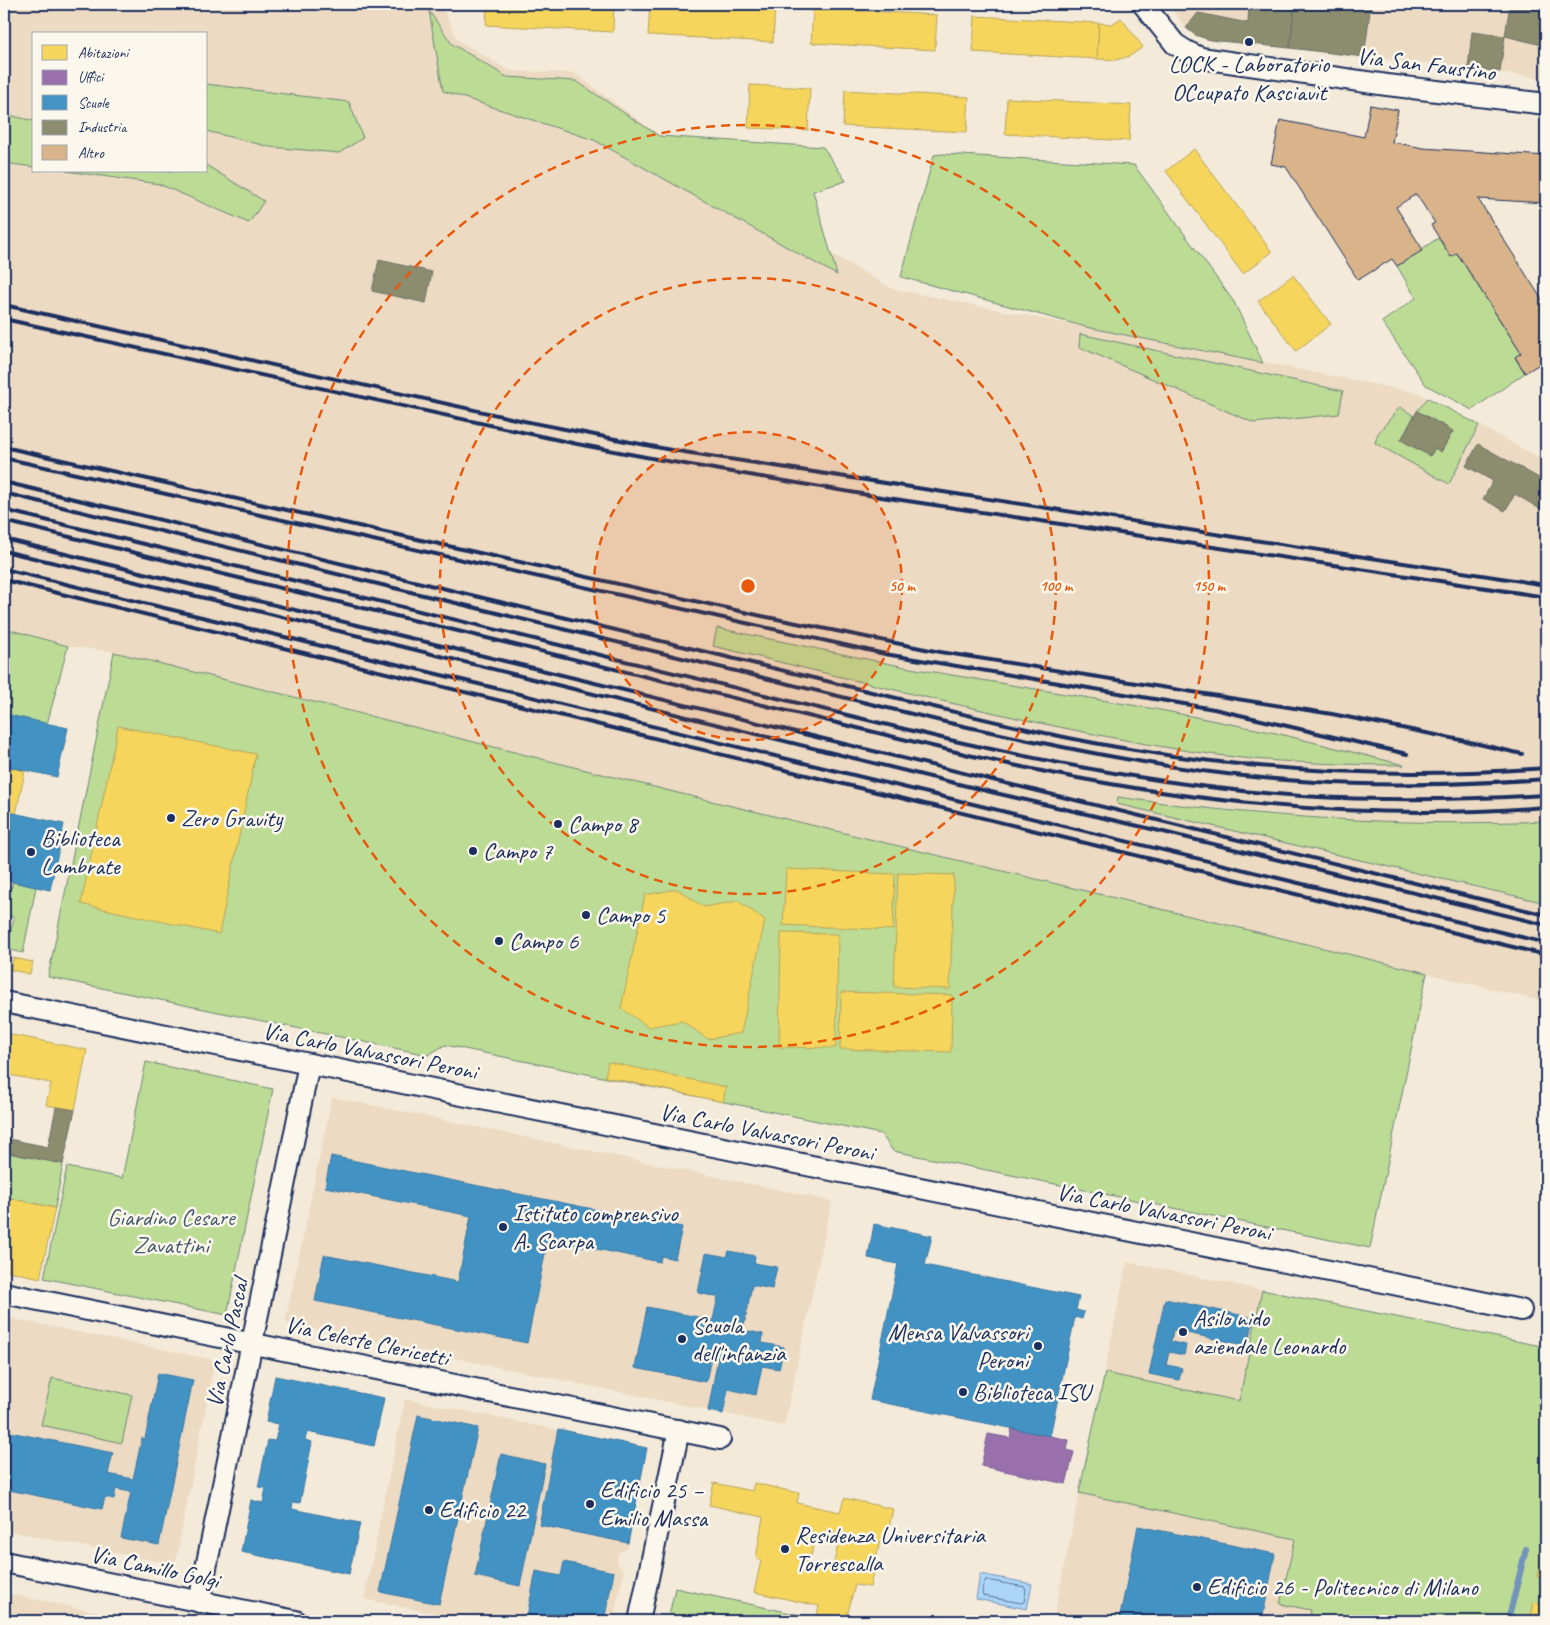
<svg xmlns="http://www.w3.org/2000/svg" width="1550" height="1625" font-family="Caveat,sans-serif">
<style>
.built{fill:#ecdac2;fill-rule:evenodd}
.green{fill:#bcdb94;stroke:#6c8579}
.water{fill:#acd6f7;stroke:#7293ba}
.homes{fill:#f6d55c;stroke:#b4a35d;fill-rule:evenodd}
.offices{fill:#9970ab;stroke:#735c94}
.schools{fill:#4393c3;stroke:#3775a5}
.industry{fill:#8c8c6e;stroke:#6a7069}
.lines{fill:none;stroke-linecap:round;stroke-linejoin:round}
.shore{stroke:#55729b;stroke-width:1}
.stream{stroke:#7293ba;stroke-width:6}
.building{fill:#d9b48b;stroke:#1b2f5e}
.minor-casing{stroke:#1b2f5e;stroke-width:24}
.minor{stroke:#fbf7ec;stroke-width:20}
.rail{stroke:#1b2f5e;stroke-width:4}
.ring{fill:none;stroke:#e8590c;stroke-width:2.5;stroke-dasharray:9 6}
.poi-dot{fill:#1b2f5e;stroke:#fbf7ec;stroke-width:2}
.labels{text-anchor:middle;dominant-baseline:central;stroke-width:5;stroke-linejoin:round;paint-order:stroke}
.poi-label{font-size:24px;fill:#1b2f5e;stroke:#fbf7ec;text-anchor:start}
.street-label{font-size:24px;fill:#1b2f5e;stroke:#fbf7ec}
.park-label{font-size:24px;fill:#435a6c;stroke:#fbf7ec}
.centre{fill:#e8590c;stroke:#fbf7ec;stroke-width:2.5}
.ring-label{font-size:15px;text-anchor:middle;font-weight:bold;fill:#e8590c;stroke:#fbf7ec;stroke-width:5;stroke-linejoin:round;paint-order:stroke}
</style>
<rect width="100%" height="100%" fill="#f4ead9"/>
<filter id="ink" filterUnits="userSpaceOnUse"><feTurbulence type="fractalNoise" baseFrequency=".02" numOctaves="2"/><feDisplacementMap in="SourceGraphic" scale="10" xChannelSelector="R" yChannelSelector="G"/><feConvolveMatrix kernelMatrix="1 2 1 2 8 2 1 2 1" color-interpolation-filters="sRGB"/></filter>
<g filter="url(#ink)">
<g class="built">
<path d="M4,4H435L445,13L458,40L510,71L574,73L791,231L893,289L1418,393L1546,461V821L1483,823L1358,821L1170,804H1117L1546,903V1002L678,793L114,652L68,646L4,628ZM34,34H206V171H34ZM717,628L910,668L1155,709L1359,765L1308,763L1241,757L713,646Z"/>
<polygon points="1168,4 1546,4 1546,79 1468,68 1210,40 1195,35 1186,28"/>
<polygon points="332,1097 832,1201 784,1426 285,1323"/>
<polygon points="1127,1262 1377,1314 1309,1621 1053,1621"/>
<polygon points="4,1317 215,1360 175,1565 4,1530"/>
<polygon points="405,1399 647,1448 628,1548 619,1552 618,1556 617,1563 624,1570 613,1621 472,1621 364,1599"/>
<polygon points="4,1593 82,1609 143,1621 4,1621"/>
</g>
<g class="green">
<polygon points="429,11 452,44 507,77 576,81 659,136 823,147 846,181 813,191 837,275 594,140 443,91"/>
<polygon points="206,84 349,102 363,138 339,153 270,147 206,131"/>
<polygon points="4,114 34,121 34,167 4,163"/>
<polygon points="942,154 1134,165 1234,302 1263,363 1086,327 901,277 934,155"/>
<polygon points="206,165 264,201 249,223 159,184 66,171 206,171"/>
<polygon points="1438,238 1451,257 1457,253 1521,353 1515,358 1525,373 1472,410 1426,385 1382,322 1416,298 1397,266"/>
<polygon points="1080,334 1343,391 1339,414 1254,423 1079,347"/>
<polygon points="1428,398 1479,425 1449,484 1375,443 1378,433 1400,407 1414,416 1401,440 1430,456 1435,448 1441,452 1453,431 1417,411"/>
<polygon points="4,628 68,646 47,724 4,714"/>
<path d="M717,628L910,668L1155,709L1276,733L1404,765C1350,765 1296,763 1242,758C1169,750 1097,735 1026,720C921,697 817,671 713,646Z"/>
<polygon points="114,652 678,793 1427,973 1370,1248 893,1151 881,1134 445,1045 428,1055 48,977"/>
<path d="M1118,797C1260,817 1403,827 1546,821V903L1117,804Z"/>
<polygon points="13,882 36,887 23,953 7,949 14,917 4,915 4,887 11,888"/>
<polygon points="146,1062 273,1089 227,1315 44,1278 67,1167 122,1178"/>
<polygon points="4,1152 63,1164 55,1208 10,1198 4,1225"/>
<polygon points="1262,1290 1546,1347 1546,1621 1309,1621 1311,1610 1280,1604 1295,1539 1079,1493 1105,1373 1239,1401"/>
<polygon points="52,1378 132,1395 122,1443 41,1425"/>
<polygon points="675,1588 800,1615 799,1621 668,1621"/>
</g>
<polygon class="water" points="980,1574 1032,1584 1027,1609 976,1599"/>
<g class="homes">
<polygon points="487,4 614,4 613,32 486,25"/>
<polygon points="650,4 729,4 775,6 773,42 648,35"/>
<polygon points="813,8 937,15 935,50 811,43"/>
<polygon points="975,16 1099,23 1097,59 973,52"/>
<polygon points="1121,18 1143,47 1130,56 1116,60 1097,59 1099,23 1112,24"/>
<polygon points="750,85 810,88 808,130 748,128"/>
<polygon points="845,90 969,97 967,132 843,126"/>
<polygon points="1007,98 1131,105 1129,141 1005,134"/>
<polygon points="1194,149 1272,252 1243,274 1166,171"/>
<polygon points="1293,275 1331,324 1296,351 1258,301"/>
<polygon points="118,726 256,754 219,934 81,904"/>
<polygon points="4,766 25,771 16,814 4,811"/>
<polygon points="786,869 895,874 893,930 783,925"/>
<polygon points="898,873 954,875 950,989 894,987"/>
<polygon points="677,889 704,907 738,901 765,920 741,1033 708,1039 682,1021 648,1027 621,1008 645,895"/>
<polygon points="781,933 838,934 836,1048 779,1047"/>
<polygon points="13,958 33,962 30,974 11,970"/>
<polygon points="841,992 952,995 951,1052 840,1049"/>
<polygon points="4,1033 8,1034 4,1054"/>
<polygon points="8,1034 87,1050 75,1110 46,1105 51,1083 4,1074 4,1054"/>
<polygon points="608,1062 726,1087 723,1102 605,1077"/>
<polygon points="9,1198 55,1208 40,1278 4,1270 4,1225"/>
<path d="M714,1483L752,1491L754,1483L799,1493L797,1503L840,1512L844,1498L893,1509L886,1542L880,1541L870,1587L855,1585L846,1620L852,1621H816L819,1606L754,1592L761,1561L756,1558L763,1517L709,1505ZM825,1531L840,1534L833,1568L806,1563L808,1555L811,1556L814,1541L822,1542Z"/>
<polygon points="1543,1546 1546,1547 1546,1579 1537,1577"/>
<polygon points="1534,1602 1546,1605 1546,1621 1530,1621"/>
</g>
<polygon class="offices" points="1012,1428 1069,1440 1067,1450 1074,1452 1066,1484 981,1466 988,1434 1010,1438"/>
<g class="schools">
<polygon points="4,714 68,728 57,777 4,766"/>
<polygon points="4,811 64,824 50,890 4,880"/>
<polygon points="331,1156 682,1227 675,1259 661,1256 660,1262 548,1239 527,1343 315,1301 324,1255 458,1282 471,1216 325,1187"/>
<polygon points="874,1224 932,1236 925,1265 1079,1297 1076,1310 1084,1312 1082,1319 1075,1317 1050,1436 870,1400 898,1264 868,1258"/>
<polygon points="729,1251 755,1256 754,1263 777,1267 772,1289 752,1285 743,1330 763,1334 762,1343 784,1347 779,1369 762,1366 756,1395 728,1389 723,1414 708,1411 718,1358 711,1357 706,1382 635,1368 647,1307 713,1320 718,1297 698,1293 706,1253 727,1257"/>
<polygon points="1165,1299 1254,1318 1248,1346 1173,1330 1171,1342 1186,1345 1184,1355 1169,1352 1166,1365 1182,1368 1179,1380 1149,1374"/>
<polygon points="158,1373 193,1380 159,1545 121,1538 131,1492 116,1489 114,1499 105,1497 102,1509 4,1489 5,1431 113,1453 108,1474 133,1479 142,1438 145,1439"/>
<polygon points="275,1376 384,1398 374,1446 307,1432 305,1440 312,1442 300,1503 293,1502 292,1509 360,1523 349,1574 241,1552 251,1500 263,1503 266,1488 258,1487 268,1440 275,1441 279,1424 266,1422"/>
<polygon points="418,1415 478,1428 439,1604 380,1592"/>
<polygon points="558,1429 647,1448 628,1543 539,1525"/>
<polygon points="501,1454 545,1464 520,1586 475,1576"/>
<polygon points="1138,1526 1275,1554 1262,1621 1119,1621"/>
<polygon points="564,1562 614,1572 604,1621 526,1621 536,1571 561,1576"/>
<polygon points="22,1617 43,1621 21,1621"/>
</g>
<g class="industry">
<polygon points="1249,4 1270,4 1270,6 1294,8 1290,48 1210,40 1195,35 1186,28 1198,13 1248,23"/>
<polygon points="1295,4 1371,4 1364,57 1290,48"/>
<polygon points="1410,4 1439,4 1438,7"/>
<polygon points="1510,4 1546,4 1546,46 1505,36"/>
<polygon points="1472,32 1505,36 1500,72 1468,68"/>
<polygon points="379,260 432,272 426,303 372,291"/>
<polygon points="1417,411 1453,431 1441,452 1435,448 1430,456 1401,440"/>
<polygon points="1478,444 1546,482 1545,512 1515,494 1505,511 1483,499 1493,481 1466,466"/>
<polygon points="56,1107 75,1110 63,1164 4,1152 4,1138 48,1147"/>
</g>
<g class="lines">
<path class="shore" d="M986,1580L1025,1587L1026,1590L1024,1602L1021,1603L983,1596C981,1592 983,1582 986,1580Z"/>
<polyline class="stream" points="1508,1621 1526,1549"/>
</g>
<polygon class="building" points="1370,105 1398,110 1392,142 1423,148 1546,156 1546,203 1478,199 1546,306 1546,360 1525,373 1515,357 1521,353 1457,253 1451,257 1431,225 1435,223 1416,194 1396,207 1423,250 1397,266 1392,259 1358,280 1286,167 1271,164 1280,120 1364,137"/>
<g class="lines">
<g class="minor-casing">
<g id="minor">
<polyline points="1143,4 1175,44 1186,51 1201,58 1387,85 1546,104"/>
<polyline points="4,1002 1521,1310"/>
<polyline points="4,1293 720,1439"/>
<polyline points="4,1562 296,1621"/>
<polyline points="199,1602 309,1064"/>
<polyline points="639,1621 679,1430"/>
</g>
</g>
<use href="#minor" class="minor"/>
<g class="rail">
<polyline points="4,305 524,421 671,450 1546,585"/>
<polyline points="4,319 577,444 667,461 868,495 1546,597"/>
<polyline points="4,447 762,616 940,652 1332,714 1461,740 1522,754"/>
<polyline points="4,458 885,654 1214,709 1407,754"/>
<path d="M4,482L946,710C1009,725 1071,740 1135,750C1270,773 1409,778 1546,768"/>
<path d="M4,493L945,722C1067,749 1189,775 1315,782C1392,787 1469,784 1546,779"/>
<path d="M4,510L950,740C1066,766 1182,788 1301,796C1383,801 1464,800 1546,795"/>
<path d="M4,521L973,756C1161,800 1354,823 1546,807"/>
<polyline points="4,539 1546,915"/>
<polyline points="4,551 213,600 991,792 1143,827 1546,925"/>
<polyline points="4,569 1546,943"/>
<polyline points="4,580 1546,955"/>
</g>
</g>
</g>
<circle cx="748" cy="586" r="154" fill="#e8590c" fill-opacity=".12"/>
<g class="ring">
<circle cx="748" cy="586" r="154"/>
<circle cx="748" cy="586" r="308"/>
<circle cx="748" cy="586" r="461"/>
</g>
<g class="poi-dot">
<circle cx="1249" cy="42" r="5"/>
<circle cx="171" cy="818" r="5"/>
<circle cx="558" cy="824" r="5"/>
<circle cx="473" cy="851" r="5"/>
<circle cx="31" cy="852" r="5"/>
<circle cx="586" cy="915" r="5"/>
<circle cx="499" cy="941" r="5"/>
<circle cx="503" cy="1227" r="5"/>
<circle cx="1183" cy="1332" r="5"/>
<circle cx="682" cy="1339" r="5"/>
<circle cx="1038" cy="1346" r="5"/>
<circle cx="963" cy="1392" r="5"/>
<circle cx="590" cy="1504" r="5"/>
<circle cx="429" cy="1510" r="5"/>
<circle cx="785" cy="1549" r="5"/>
<circle cx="1197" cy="1587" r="5"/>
</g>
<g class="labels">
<g class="poi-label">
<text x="1249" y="64" text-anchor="middle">LOCK - Laboratorio<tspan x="1249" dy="28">OCcupato Kasciavìt</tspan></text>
<text x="181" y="818">Zero Gravity</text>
<text x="568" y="824">Campo 8</text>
<text x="41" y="838">Biblioteca<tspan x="41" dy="28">Lambrate</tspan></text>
<text x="483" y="851">Campo 7</text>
<text x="596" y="915">Campo 5</text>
<text x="509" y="941">Campo 6</text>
<text x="513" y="1213">Istituto comprensivo<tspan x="513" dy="28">A. Scarpa</tspan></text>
<text x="1193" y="1318">Asilo nido<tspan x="1193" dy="28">aziendale Leonardo</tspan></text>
<text x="692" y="1325">Scuola<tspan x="692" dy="28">dell'infanzia</tspan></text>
<text x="1028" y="1332" text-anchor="end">Mensa Valvassori<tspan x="1028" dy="28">Peroni</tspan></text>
<text x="973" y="1392">Biblioteca ISU</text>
<text x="600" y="1490">Edificio 25 –<tspan x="600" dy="28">Emilio Massa</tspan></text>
<text x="439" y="1510">Edificio 22</text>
<text x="795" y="1535">Residenza Universitaria<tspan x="795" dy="28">Torrescalla</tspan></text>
<text x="1207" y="1587">Edificio 26 - Politecnico di Milano</text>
</g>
<g class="street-label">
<text transform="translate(1426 64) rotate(7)">Via San Faustino</text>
<text transform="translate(370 1051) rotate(11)">Via Carlo Valvassori Peroni</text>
<text transform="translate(767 1132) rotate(11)">Via Carlo Valvassori Peroni</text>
<text transform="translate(1164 1212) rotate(11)">Via Carlo Valvassori Peroni</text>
<text transform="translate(367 1341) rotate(12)">Via Celeste Clericetti</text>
<text transform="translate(227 1343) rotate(-78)">Via Carlo Pascal</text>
<text transform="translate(155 1567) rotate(12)">Via Camillo Golgi</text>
</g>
<g class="park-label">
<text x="171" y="1217">Giardino Cesare<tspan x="171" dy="28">Zavattini</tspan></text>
</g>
</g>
<circle cx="748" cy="586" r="8" class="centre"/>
<g class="ring-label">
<text x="902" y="591">50 m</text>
<text x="1056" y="591">100 m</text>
<text x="1209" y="591">150 m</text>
</g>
<rect width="1550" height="1625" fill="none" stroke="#fbf7ec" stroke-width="20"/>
<rect x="10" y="10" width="1530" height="1605" fill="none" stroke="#1b2f5e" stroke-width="2" filter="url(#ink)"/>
<rect x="32" y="32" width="175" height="140" fill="#fbf7ec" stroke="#a1a7b3"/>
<rect x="42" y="45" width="25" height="15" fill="#f6d55c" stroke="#a1a7b3"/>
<text x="78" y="58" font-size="15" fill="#1b2f5e">Abitazioni</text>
<rect x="42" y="70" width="25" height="15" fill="#9970ab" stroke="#a1a7b3"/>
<text x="78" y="82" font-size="15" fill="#1b2f5e">Uffici</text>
<rect x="42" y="95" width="25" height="15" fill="#4393c3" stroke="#a1a7b3"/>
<text x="78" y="108" font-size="15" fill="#1b2f5e">Scuole</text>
<rect x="42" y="120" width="25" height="15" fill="#8c8c6e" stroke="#a1a7b3"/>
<text x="78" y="132" font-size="15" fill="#1b2f5e">Industria</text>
<rect x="42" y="145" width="25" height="15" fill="#d9b48b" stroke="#a1a7b3"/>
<text x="78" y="158" font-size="15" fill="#1b2f5e">Altro</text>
</svg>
